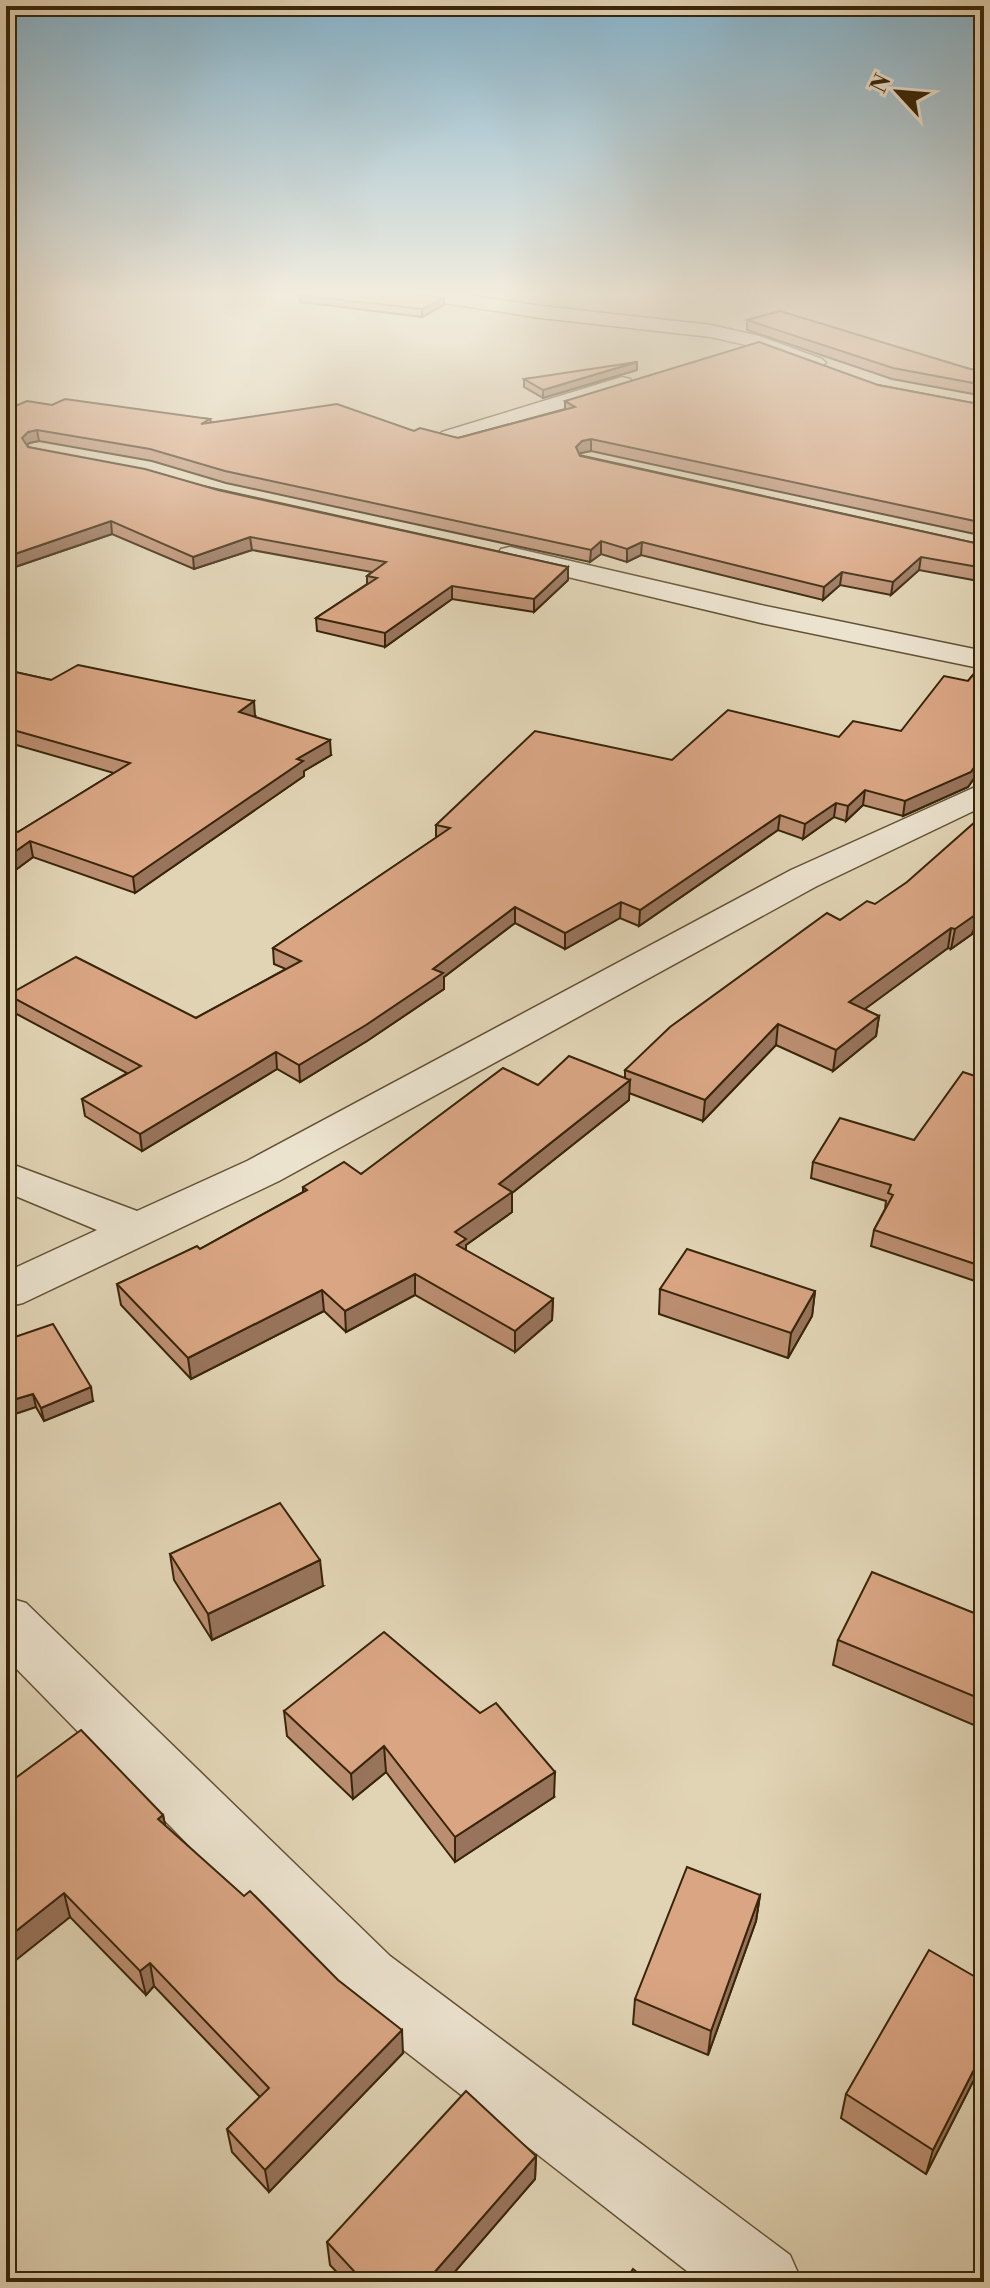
<svg xmlns="http://www.w3.org/2000/svg" width="990" height="2288" font-family="'Libre Bodoni',serif">
<style>
.lines{fill:none;stroke-linecap:round;stroke-linejoin:round}
.minor-casing{stroke:#625134;stroke-width:3}
.minor{fill:#ece3cf;fill-rule:evenodd}
.wall{fill:#bb8e71;stroke:#382509;stroke-width:2}
.shaded-wall{fill:#98745c;stroke:#382509;stroke-width:2}
.building{fill:#d9a583;stroke:#382509;stroke-width:2}
</style>
<rect width="100%" height="100%" fill="#e1d4b5"/>
<filter id="stains"><feTurbulence type="fractalNoise" baseFrequency=".0025" numOctaves="4"/><feColorMatrix values="0 0 0 0 .2 0 0 0 0 .09 0 0 0 0 .02 0 0 0 .5 -.17"/></filter>
<radialGradient id="worn" r=".72"><stop offset=".6" stop-color="#630" stop-opacity="0"/><stop offset="1" stop-color="#630" stop-opacity=".3"/></radialGradient>
<g class="lines">
<g class="minor-casing">
<g id="minor">
<polygon points="395,291 440,291 541,306 711,325 759,336 822,359 826,363 815,369 746,345 711,337 541,318 405,297"/>
<polygon points="622,377 630,379 633,384 630,389 458,442 442,442 438,437 442,432"/>
<polygon points="510,547 761,605 984,651 984,669 761,623 501,561 497,555 501,549"/>
<polygon points="984,783 984,806 817,886 279,1181 23,1303 6,1307 6,1272 97,1230 6,1192 6,1162 137,1211 247,1161 791,870"/>
<polygon points="6,1597 26,1603 390,1956 790,2255 802,2282 701,2282 342,2002 6,1658"/>
</g>
</g>
<use href="#minor" class="minor"/>
</g>
<g class="wall">
<polygon points="404,292 444,298 444,305 422,317 300,302 299,295"/>
<polygon points="747,320 970,369 984,371 984,396 892,379 747,330"/>
<polygon points="637,370 543,398 524,387 524,379"/>
<polygon points="878,385 984,405 984,536 591,451 581,453 579,455 984,545 984,582 919,570 891,595 840,585 823,600 641,555 627,562 601,554 590,562 226,483 152,461 39,441 29,443 27,446 28,447 568,567 568,580 534,612 452,599 385,647 317,631 316,618 367,584 367,576 372,572 252,550 194,569 112,534 6,570 6,410 52,405 210,419 211,422 414,431 458,438 565,409 565,401"/>
<polygon points="984,662 984,764 968,787 903,816 863,805 846,821 834,817 803,839 778,830 639,926 620,918 565,949 515,923 444,977 444,989 367,1041 300,1082 277,1069 142,1151 85,1116 82,1099 127,1073 11,1011 8,995 196,1018 286,969 274,964 273,948 436,838 436,825 672,760 839,737 901,731 968,681"/>
<polygon points="6,670 51,680 255,716 254,717 331,755 304,771 304,776 135,893 33,857 6,877 6,829 18,832 114,773 6,742"/>
<polygon points="875,904 972,934 951,949 948,948 864,1009 879,1016 876,1036 833,1071 776,1045 703,1121 629,1093 629,1100 512,1193 512,1212 466,1245 466,1251 553,1299 552,1320 515,1352 415,1295 346,1332 324,1311 191,1379 121,1305 117,1284 200,1249 303,1192 303,1187 361,1174 538,1085 625,1078 625,1070 840,920"/>
<polygon points="984,1079 984,1284 871,1246 874,1230 885,1209 886,1201 811,1178 813,1162 914,1140"/>
<polygon points="660,1289 815,1291 812,1316 788,1358 659,1314"/>
<polygon points="6,1340 93,1401 44,1421 36,1407"/>
<polygon points="170,1554 323,1586 212,1640 174,1580"/>
<polygon points="984,1617 984,1708 976,1726 833,1665 838,1640"/>
<polygon points="284,1711 554,1797 455,1862 386,1772 353,1799 287,1736"/>
<polygon points="6,1785 163,1815 165,1826 403,2053 269,2192 232,2152 227,2129 260,2097 154,1986 146,1995 70,1917"/>
<polygon points="760,1895 756,1921 708,2055 633,2024 635,1999"/>
<polygon points="984,1982 984,2060 926,2174 841,2118 846,2094"/>
<polygon points="536,2156 535,2179 446,2282 346,2282 330,2265 327,2242"/>
</g>
<g class="shaded-wall">
<polygon points="444,298 444,305 422,317 422,309"/>
<polygon points="637,362 637,370 543,398 543,390"/>
<polygon points="37,430 39,441 29,443 24,449 22,438 28,432"/>
<polygon points="591,439 591,451 581,453 576,459 576,447 582,441"/>
<polygon points="111,521 112,534 6,570 6,557"/>
<polygon points="250,537 252,550 194,569 193,557"/>
<polygon points="601,541 601,554 590,562 591,550"/>
<polygon points="642,542 641,555 627,562 627,549"/>
<polygon points="921,557 919,570 891,595 893,582"/>
<polygon points="568,567 568,580 534,612 534,599"/>
<polygon points="842,572 840,585 823,600 824,587"/>
<polygon points="452,586 452,599 385,647 385,633"/>
<polygon points="254,701 255,716 241,727 239,712"/>
<polygon points="330,740 331,755 304,771 304,776 135,893 133,877 297,759"/>
<polygon points="984,753 984,764 968,787 903,816 905,801"/>
<polygon points="865,790 863,805 846,821 848,806"/>
<polygon points="836,803 834,817 803,839 805,824"/>
<polygon points="780,815 778,830 639,926 640,910"/>
<polygon points="30,841 33,857 6,877 6,858"/>
<polygon points="984,894 984,906 972,934 951,949 955,929"/>
<polygon points="621,902 620,918 565,949 565,933"/>
<polygon points="515,907 515,923 444,977 444,989 367,1041 300,1082 299,1065 433,969"/>
<polygon points="951,928 948,948 846,1023 849,1002"/>
<polygon points="879,1016 876,1036 833,1071 836,1050"/>
<polygon points="778,1024 776,1045 703,1121 705,1100"/>
<polygon points="276,1052 277,1069 142,1151 140,1134"/>
<polygon points="630,1080 629,1100 512,1193 512,1212 466,1245 466,1260 457,1266 455,1232 499,1184"/>
<polygon points="415,1274 415,1295 346,1332 345,1311"/>
<polygon points="322,1290 324,1311 191,1379 188,1358"/>
<polygon points="815,1291 812,1316 788,1358 791,1333"/>
<polygon points="553,1299 552,1320 515,1352 515,1331"/>
<polygon points="91,1387 93,1401 44,1421 41,1408"/>
<polygon points="33,1394 36,1407 6,1417 6,1402"/>
<polygon points="320,1560 323,1586 212,1640 208,1614"/>
<polygon points="984,1698 984,1708 976,1726 983,1700"/>
<polygon points="384,1746 386,1772 353,1799 351,1774"/>
<polygon points="555,1772 554,1797 455,1862 455,1837"/>
<polygon points="163,1815 168,1839 158,1819"/>
<polygon points="64,1893 70,1917 6,1968 6,1939"/>
<polygon points="760,1895 756,1921 708,2055 711,2031"/>
<polygon points="150,1963 154,1986 146,1995 140,1971"/>
<polygon points="402,2030 403,2053 269,2192 265,2170"/>
<polygon points="984,2050 984,2060 926,2174 933,2150"/>
<polygon points="536,2156 535,2179 446,2282 426,2282"/>
</g>
<g class="building">
<polygon points="309,291 401,291 404,292 444,298 422,309 299,295"/>
<polygon points="780,311 970,369 984,371 984,385 893,368 747,320"/>
<polygon points="759,342 878,385 984,405 984,523 591,439 582,441 576,447 580,456 984,545 984,568 921,557 893,582 842,572 824,587 642,542 627,549 601,541 591,550 225,471 150,449 37,430 28,432 22,438 28,447 145,469 218,490 568,567 534,599 452,586 385,633 316,618 377,578 367,576 386,562 250,537 193,557 111,521 6,557 6,410 27,401 52,405 65,399 210,419 201,424 337,404 414,431 420,428 458,438 575,407 565,401"/>
<polygon points="637,362 543,390 524,379"/>
<polygon points="984,662 984,753 971,772 905,801 865,790 848,806 836,803 805,824 780,815 640,910 621,902 565,933 515,907 433,969 443,973 366,1025 299,1065 276,1052 140,1134 82,1099 141,1066 8,995 76,957 196,1018 301,961 273,948 450,828 436,825 535,731 672,760 728,710 839,737 853,721 901,731 944,676 968,681"/>
<polygon points="78,665 254,701 239,712 330,740 297,759 303,761 133,877 30,841 6,858 6,829 18,832 130,763 6,728 6,717 10,715 6,714 6,670 51,680"/>
<polygon points="984,814 984,894 975,915 955,929 951,928 849,1002 879,1016 836,1050 778,1024 705,1100 625,1070 670,1027 827,913 840,920 867,901 875,904 907,882"/>
<polygon points="569,1056 630,1080 499,1184 512,1192 455,1232 466,1239 457,1245 553,1299 515,1331 415,1274 345,1311 322,1290 188,1358 117,1284 197,1246 200,1249 307,1190 303,1187 344,1162 361,1174 503,1068 538,1085"/>
<polygon points="963,1072 984,1079 984,1267 874,1230 893,1195 888,1193 891,1185 813,1162 840,1118 914,1140"/>
<polygon points="687,1249 815,1291 791,1333 660,1289"/>
<polygon points="53,1324 91,1387 41,1408 33,1394 6,1402 6,1340"/>
<polygon points="280,1503 320,1560 208,1614 170,1554"/>
<polygon points="872,1572 984,1617 984,1698 983,1700 838,1640"/>
<polygon points="384,1632 480,1713 496,1703 555,1772 455,1837 384,1746 351,1774 284,1711"/>
<polygon points="81,1730 163,1815 158,1819 244,1896 250,1891 338,1980 402,2030 265,2170 227,2129 269,2088 150,1963 140,1971 64,1893 6,1939 6,1785"/>
<polygon points="687,1867 760,1895 711,2031 635,1999"/>
<polygon points="929,1950 984,1982 984,2050 933,2150 846,2094"/>
<polygon points="466,2091 536,2156 426,2282 364,2282 327,2242"/>
<polygon points="633,2269 649,2282 624,2282"/>
</g>
<linearGradient id="sky" x2="0" y2="1"><stop stop-color="#87b6cf"/><stop offset="0.48" stop-color="#f2ecde"/><stop offset="1" stop-color="#f2ecde" stop-opacity="0"/></linearGradient>
<rect width="990" height="611" fill="url(#sky)"/>
<rect width="990" height="2288" fill="none" stroke="#e1d4b5" stroke-width="32"/>
<rect x="8" y="8" width="974" height="2272" fill="none" stroke="#382509" stroke-width="4"/>
<rect x="16" y="16" width="958" height="2256" fill="none" stroke="#382509" stroke-width="2"/>
<g transform="translate(898 92) rotate(296)" stroke="#ece3cf" stroke-width="6" paint-order="stroke">
<path d="M0-6L14 30L0 20L-14 30Z" fill="#382509"/>
<text y="-12" font-size="22" font-weight="bold" text-anchor="middle" fill="#382509">N</text>
</g>
<rect width="100%" height="100%" filter="url(#stains)"/>
<rect width="100%" height="100%" fill="url(#worn)"/>
</svg>
